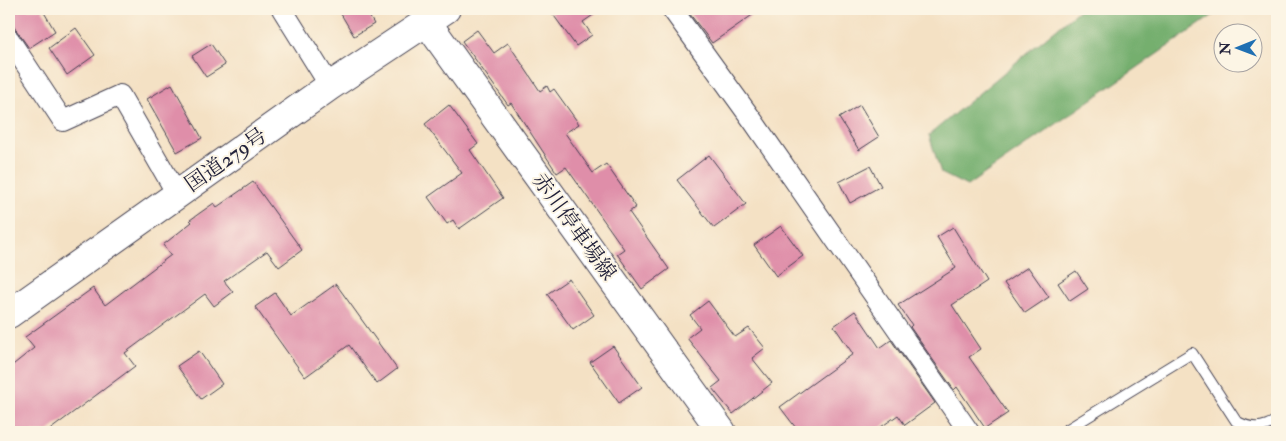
<svg xmlns="http://www.w3.org/2000/svg" width="1286" height="441" font-family="'IM FELL Double Pica','Noto Serif JP',serif">
<style>
.forest{fill:#74af6e;stroke:#4b6854}
.building{fill:#df8ea9}
.lines{fill:none;stroke-linecap:round;stroke-linejoin:round}
.service-casing{stroke:#423f50;stroke-width:12}
.minor-casing{stroke:#423f50;stroke-width:22}
.secondary-casing{stroke:#423f50;stroke-width:30}
.trunk-casing{stroke:#423f50;stroke-width:30}
.service{stroke:#fff;stroke-width:10}
.minor{stroke:#fff;stroke-width:20}
.secondary{stroke:#fff;stroke-width:28}
.trunk{stroke:#fff;stroke-width:28}
.labels{text-anchor:middle;dominant-baseline:central;stroke-width:4;stroke-linejoin:round;paint-order:stroke}
.street-label{font-size:21px;fill:#22223b;stroke:#fcf5e5}
</style>
<rect width="100%" height="100%" fill="#fcf5e5"/>
<filter id="ink" filterUnits="userSpaceOnUse"><feTurbulence type="fractalNoise" baseFrequency=".02" numOctaves="2"/><feDisplacementMap in="SourceGraphic" scale="10" xChannelSelector="R" yChannelSelector="G"/><feConvolveMatrix kernelMatrix="1 2 1 2 8 2 1 2 1" color-interpolation-filters="sRGB"/></filter>
<filter id="wash" filterUnits="userSpaceOnUse"><feTurbulence type="fractalNoise" baseFrequency=".0096" numOctaves="4" result="noise"/><feDisplacementMap in="SourceGraphic" scale="20" xChannelSelector="R" yChannelSelector="G"/><feGaussianBlur stdDeviation="1.12" result="paint"/><feColorMatrix in="noise" values="0 0 0 0 0 0 0 0 0 0 0 0 0 0 0 0 0 1.4 0 .05"/><feComposite in="paint" operator="in"/></filter>
<g filter="url(#wash)">
<rect width="100%" height="100%" fill="#f4e1c4"/>
<polygon class="forest" points="1080,9 1222,9 967,186 941,173 929,135"/>
<g id="blocks">
<g class="building">
<polygon points="9,9 42,9 55,31 29,48 9,20"/>
<polygon points="338,9 365,9 374,24 354,36"/>
<polygon points="549,9 602,9 583,22 592,35 576,46"/>
<polygon points="686,9 761,9 712,43"/>
<polygon points="76,28 95,55 67,75 49,48"/>
<polygon points="477,30 494,53 508,43 540,91 547,86 550,92 554,89 579,124 565,133 593,173 606,164 636,207 629,212 669,269 642,289 617,254 624,249 566,167 557,173 511,103 508,105 462,41"/>
<polygon points="211,44 225,65 206,77 192,56"/>
<polygon points="172,84 202,138 177,152 147,99"/>
<polygon points="449,105 478,144 470,150 503,198 459,229 453,220 447,224 428,197 462,173 425,124"/>
<polygon points="860,105 879,137 859,150 839,118"/>
<polygon points="709,155 746,204 714,228 677,180"/>
<polygon points="870,166 881,186 850,203 839,182"/>
<polygon points="253,182 302,250 279,267 267,251 224,281 233,292 214,306 205,294 125,353 135,366 47,432 9,432 9,368 34,348 25,337 93,288 105,305 171,255 163,245 192,222 190,220 214,203 217,207"/>
<polygon points="781,226 803,256 776,276 754,245"/>
<polygon points="953,227 987,282 952,305 981,349 969,357 1008,413 985,428 957,387 954,390 910,327 912,325 898,305 956,268 937,237"/>
<polygon points="1028,267 1049,297 1025,313 1004,283"/>
<polygon points="1076,271 1088,289 1070,301 1058,283"/>
<polygon points="569,279 594,315 573,330 547,294"/>
<polygon points="336,284 397,369 377,384 349,345 305,377 255,307 275,293 291,316"/>
<polygon points="708,301 735,337 749,328 765,348 752,358 772,383 733,414 712,388 721,381 687,338 700,328 690,315"/>
<polygon points="855,311 880,348 891,340 935,403 905,425 898,415 874,432 799,432 780,407 853,354 834,326"/>
<polygon points="613,346 642,387 619,403 590,362"/>
<polygon points="199,351 222,384 201,399 177,366"/>
</g>
</g>
</g>
<g filter="url(#ink)">
<use href="#blocks" fill-opacity="0" stroke="#423f50" stroke-width="1"/>
<g class="lines">
<g class="service-casing">
<path id="service" d="M1063,432L1192,353L1236,421C1251,430 1263,429 1277,420"/>
</g>
<g class="minor-casing">
<g id="minor">
<polyline points="282,9 330,86"/>
<polyline points="672,9 753,121 969,432"/>
<polyline points="9,39 63,121 120,95 177,194"/>
</g>
</g>
<g class="secondary-casing">
<polyline id="secondary" points="426,21 722,432"/>
</g>
<g class="trunk-casing">
<polyline id="trunk" points="9,314 330,86 446,9"/>
</g>
<use href="#service" class="service"/>
<use href="#minor" class="minor"/>
<use href="#secondary" class="secondary"/>
<use href="#trunk" class="trunk"/>
</g>
</g>
<g class="labels">
<g class="street-label">
<text transform="translate(226 160) rotate(-35)">国道279号</text>
<text transform="translate(574 227) rotate(54)">赤川停車場線</text>
</g>
</g>
<rect width="1286" height="441" fill="none" stroke="#fcf5e5" stroke-width="30"/>
<g transform="translate(1238 48) rotate(269)"><circle r="24" fill="#fcf5e5" stroke="#a5a1a1"/>
<path d="M0-4L9 19L0 12L-9 19Z" fill="#1f6fb2"/>
<text y="-8" font-size="14" font-weight="bold" text-anchor="middle" fill="#22223b">N</text>
</g>
</svg>
